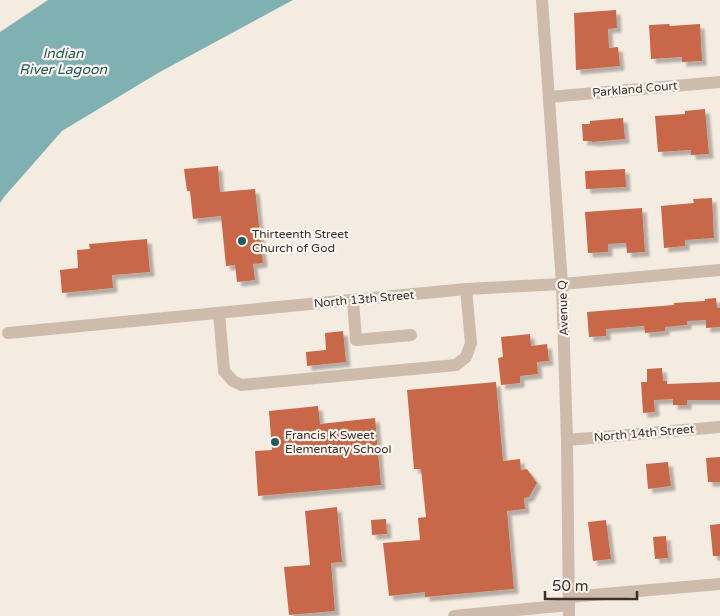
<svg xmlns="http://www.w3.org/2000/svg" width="720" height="616" font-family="'Varela Round',sans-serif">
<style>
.water{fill:#7fb0b2}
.building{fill:#c8684a;filter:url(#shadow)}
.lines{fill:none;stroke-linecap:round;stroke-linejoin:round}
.minor{stroke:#cdbbac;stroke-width:12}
.poi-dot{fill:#1f5a5e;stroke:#fbf5ee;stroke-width:2}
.labels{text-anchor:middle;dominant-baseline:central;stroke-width:4.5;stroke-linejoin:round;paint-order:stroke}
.street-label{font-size:12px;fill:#3b302b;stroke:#fbf5ee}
.poi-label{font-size:12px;fill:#3b302b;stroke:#fbf5ee;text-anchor:start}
.water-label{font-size:14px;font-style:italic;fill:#1f5a5e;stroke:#fbf5ee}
</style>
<defs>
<filter id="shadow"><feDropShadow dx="4.5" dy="4.5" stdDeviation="1" flood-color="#0004"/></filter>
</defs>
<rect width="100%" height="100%" fill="#f4ebe1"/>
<polygon class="water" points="48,0 293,0 158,73 62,131 4,197 0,203 0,32"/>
<g class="building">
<polygon points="616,10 617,28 608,29 609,48 618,47 620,66 576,70 574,13"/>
<polygon points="669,24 670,26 700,24 702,61 682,62 682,57 651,59 649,25"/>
<polygon points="705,109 709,154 691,155 691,150 658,152 655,116 685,114 685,111"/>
<polygon points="623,118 625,139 592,142 592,141 583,141 582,124 590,124 590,121"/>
<polygon points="218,166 220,192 255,189 263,263 253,264 255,280 237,282 235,265 226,266 221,216 193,219 190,191 187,191 184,169"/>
<polygon points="625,169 626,187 586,189 585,171"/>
<polygon points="712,198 714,238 685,240 685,246 664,248 661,206 694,203 693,199"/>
<polygon points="642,208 645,252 627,253 626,243 608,244 608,252 588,253 585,212"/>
<polygon points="147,239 150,272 112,275 113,288 62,293 60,270 78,268 77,250 90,249 89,244"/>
<polygon points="716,298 717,308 720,308 720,327 706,328 706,320 687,321 687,325 665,327 665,331 645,333 644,326 606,329 606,336 589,337 587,312 674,305 674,303 705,301 705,299"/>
<polygon points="343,331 346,362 307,366 306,352 326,350 325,333"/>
<polygon points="530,334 531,346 547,344 549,361 537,362 538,374 520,376 520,383 501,385 498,358 503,357 501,337"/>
<polygon points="662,368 663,381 667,381 667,384 720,382 720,400 687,400 687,405 673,405 673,399 654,400 655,412 643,413 641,382 647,382 647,369"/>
<polygon points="496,382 503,461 520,459 521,470 527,469 537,483 529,497 524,498 525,509 507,511 514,589 425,597 425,592 389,596 383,543 420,540 418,518 426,517 421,469 414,469 407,390"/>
<polygon points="318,406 320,424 375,418 381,485 258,496 255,451 272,450 269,411"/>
<polygon points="720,457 720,482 708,482 706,458"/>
<polygon points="668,462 671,486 648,489 646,464"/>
<polygon points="337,507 342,562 331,563 335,611 289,615 284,567 310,565 305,511"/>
<polygon points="386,519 387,534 372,535 371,520"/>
<polygon points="606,520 611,559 593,561 588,522"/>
<polygon points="720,524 720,556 713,556 710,525"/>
<polygon points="666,536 668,558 655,559 653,537"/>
</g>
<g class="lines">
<g class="minor">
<polyline points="542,0 562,284 567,440 569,616"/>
<polyline points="549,97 720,82"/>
<polyline points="353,300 356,340 411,335"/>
<polyline points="219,313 224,371 233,381 241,385 456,365 466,357 471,343 466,289"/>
<polyline points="8,333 466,289 562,284 720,270"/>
<polyline points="567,440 720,427"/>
<polyline points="569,597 720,584"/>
<polyline points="454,616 569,605"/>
</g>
</g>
<g class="poi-dot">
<circle cx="242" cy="241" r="5"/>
<circle cx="275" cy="442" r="5"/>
</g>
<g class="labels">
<g class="street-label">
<text transform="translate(635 89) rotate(-5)">Parkland Court</text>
<text transform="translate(364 299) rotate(-5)">North 13th Street</text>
<text transform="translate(563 308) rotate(-92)">Avenue Q</text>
<text transform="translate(644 433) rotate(-5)">North 14th Street</text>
</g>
<g class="poi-label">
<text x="252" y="234">Thirteenth Street<tspan x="252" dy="14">Church of God</tspan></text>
<text x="285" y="435">Francis K Sweet<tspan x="285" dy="14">Elementary School</tspan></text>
</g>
<g class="water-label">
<text x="63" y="53">Indian<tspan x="63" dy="16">River Lagoon</tspan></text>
</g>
</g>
<path d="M545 591v8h92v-8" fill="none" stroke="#3b302b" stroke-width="2.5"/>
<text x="552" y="591" font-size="15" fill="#3b302b" stroke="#fbf5ee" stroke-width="4" paint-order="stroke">50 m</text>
</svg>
